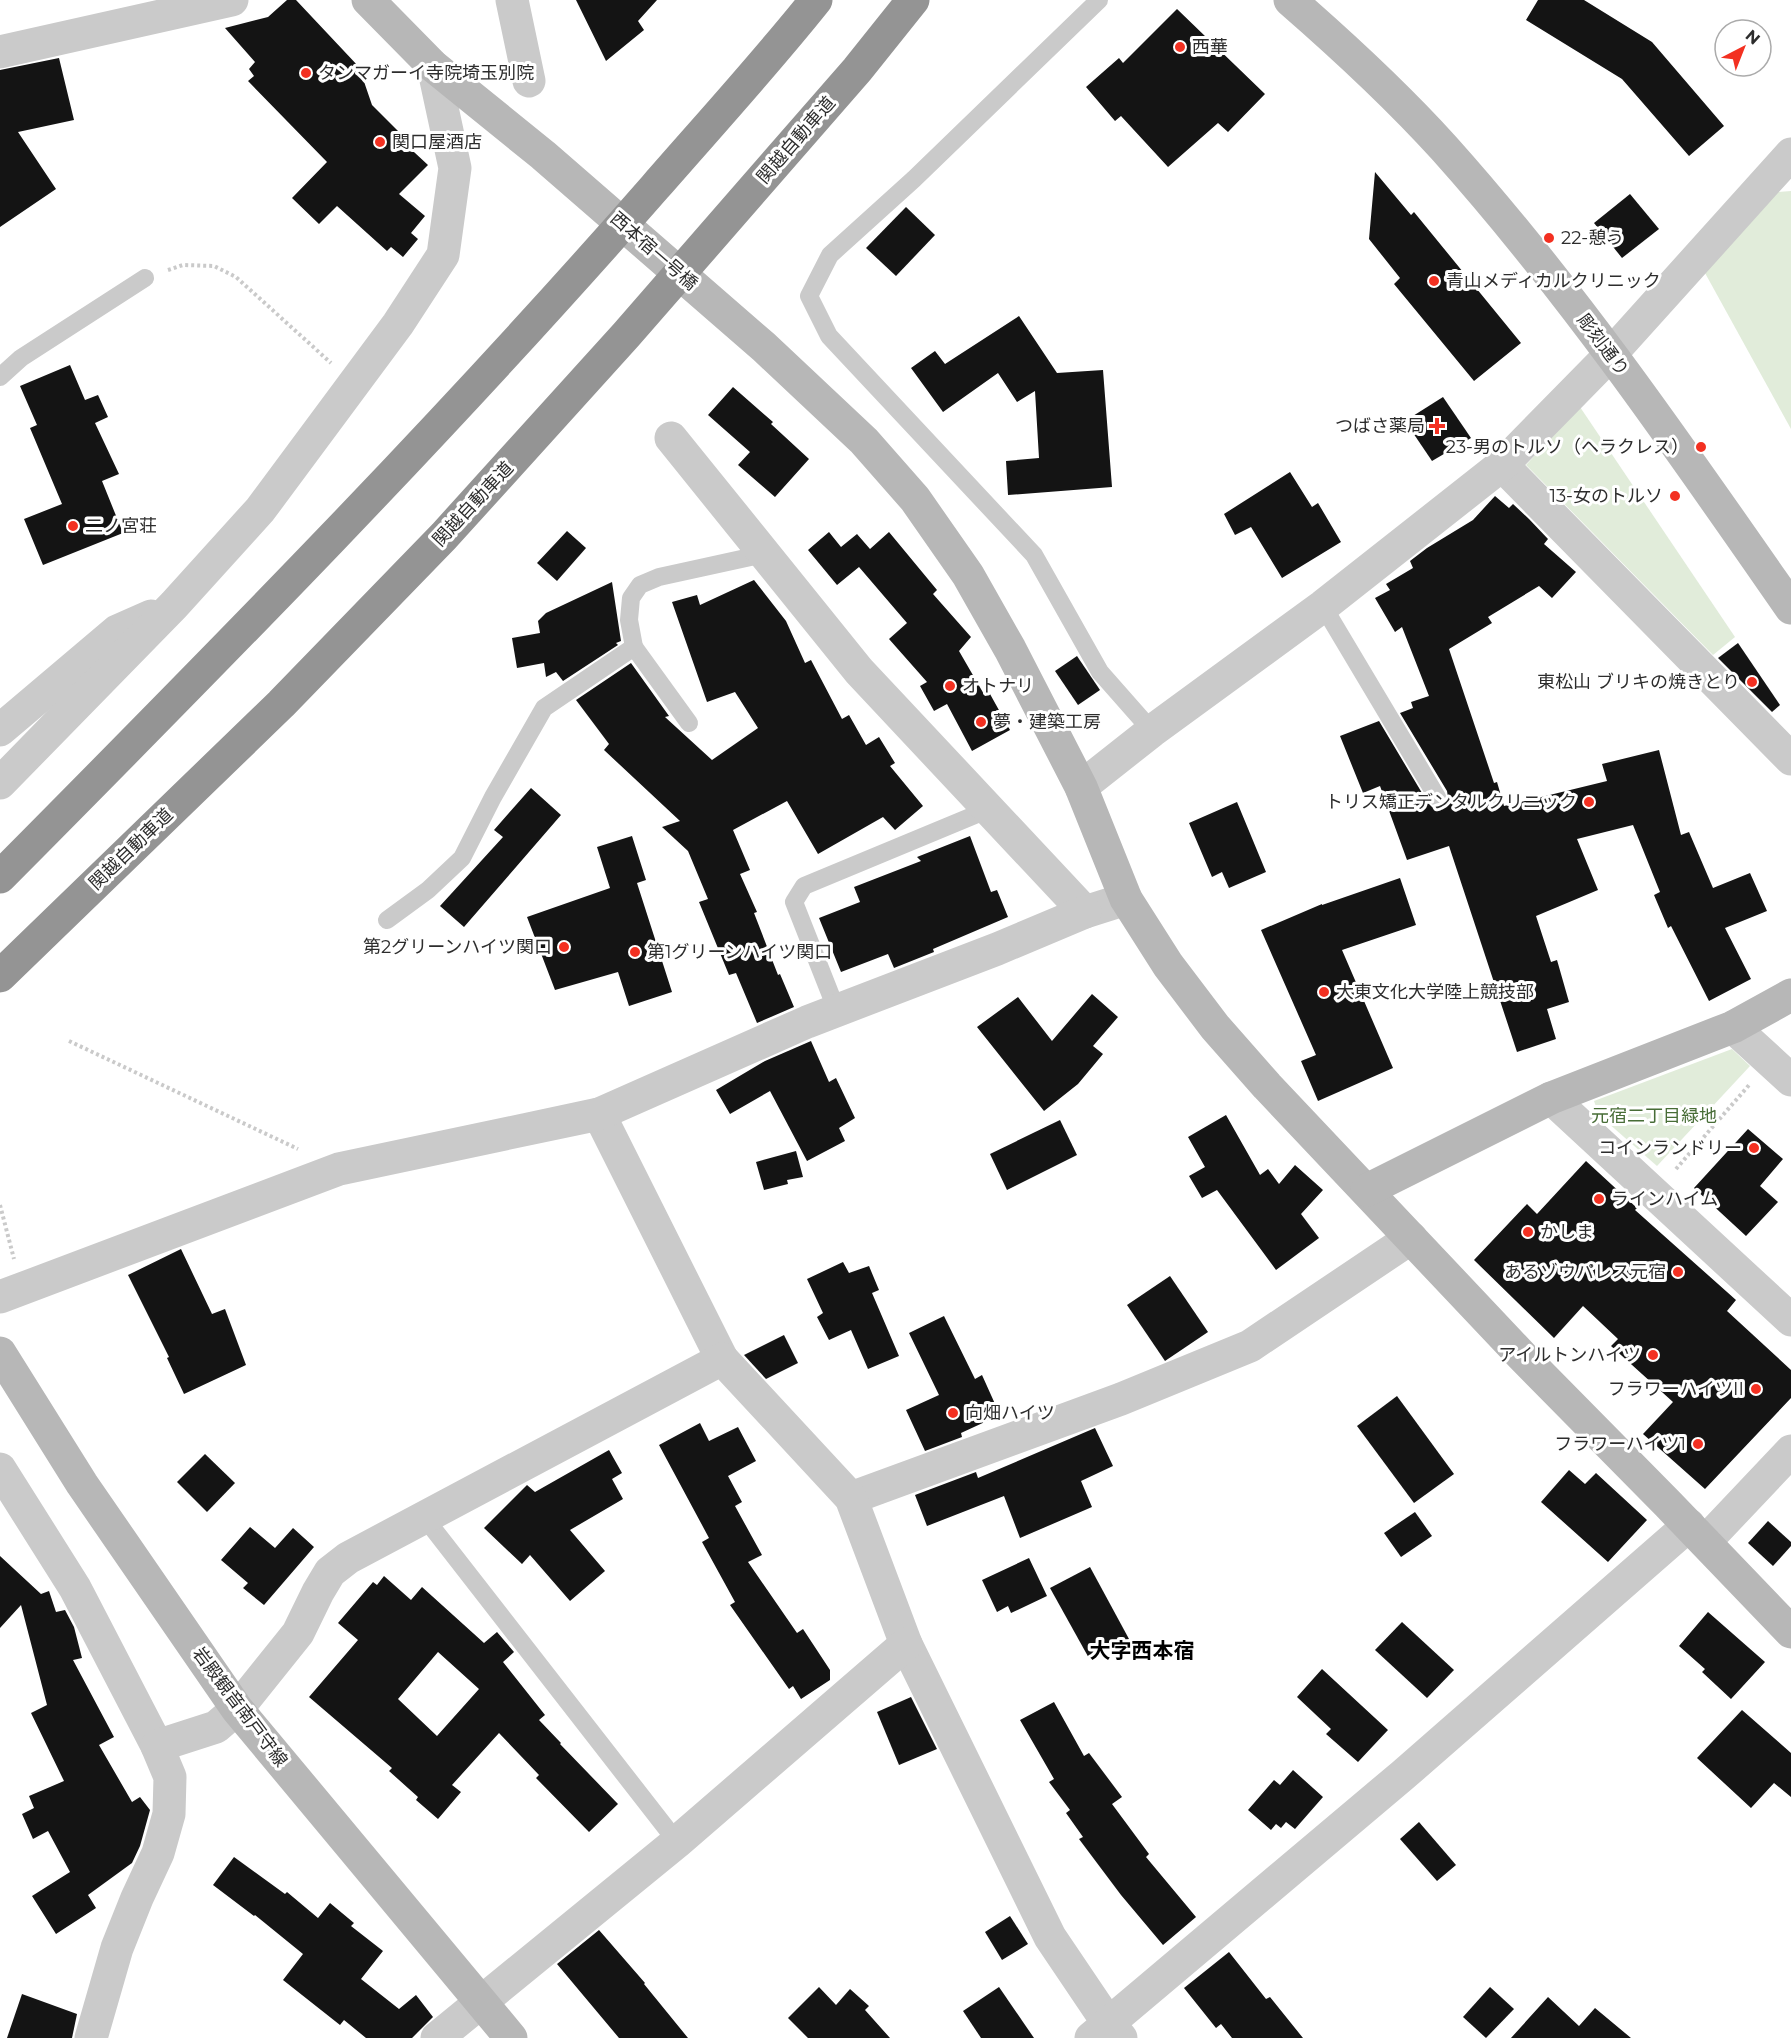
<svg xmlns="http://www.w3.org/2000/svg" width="1791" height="2038" font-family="Montserrat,'Noto Sans JP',sans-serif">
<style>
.green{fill:#e1ecda}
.building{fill:#141414;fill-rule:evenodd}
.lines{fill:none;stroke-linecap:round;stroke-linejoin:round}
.path{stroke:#cacaca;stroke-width:4;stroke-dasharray:3 3;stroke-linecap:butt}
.lane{stroke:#cacaca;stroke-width:18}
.street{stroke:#cacaca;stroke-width:33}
.secondary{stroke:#b7b7b7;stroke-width:33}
.highway{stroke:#949494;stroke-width:33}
.poi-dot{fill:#f33021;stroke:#fff;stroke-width:2}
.labels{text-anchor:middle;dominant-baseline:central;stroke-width:6;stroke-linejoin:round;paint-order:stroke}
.poi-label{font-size:18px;fill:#2d2d2d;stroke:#fff;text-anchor:start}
.street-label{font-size:18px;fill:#2d2d2d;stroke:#fff}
.park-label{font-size:18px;fill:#486d37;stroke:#fff}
.quarter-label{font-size:21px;font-weight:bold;fill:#000;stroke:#fff}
</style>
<rect width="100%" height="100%" fill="#fff"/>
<g class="green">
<polygon points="1791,191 1791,429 1705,273 1777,192"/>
<polygon points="1580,407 1735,637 1713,655 1526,465"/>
<polygon points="1732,1049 1750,1066 1657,1166 1599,1115 1594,1101"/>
</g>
<g class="building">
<polygon points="287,0 296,0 359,67 372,105 404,137 401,140 428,165 399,194 425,216 411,233 418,239 403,257 391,247 387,251 337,206 319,224 292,198 327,162 248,81 254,76 249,69 255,62 225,28 268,17"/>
<polygon points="576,0 657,0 638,21 644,30 606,61"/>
<polygon points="1538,0 1584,0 1652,42 1724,126 1689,156 1622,79 1526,20"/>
<polygon points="1177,9 1265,94 1228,132 1218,123 1168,167 1121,116 1115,121 1086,87 1119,58 1123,63"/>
<polygon points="59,58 74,120 18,132 56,189 0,227 0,70"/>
<polygon points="1375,172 1411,215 1414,212 1521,343 1474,381 1394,284 1400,278 1369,239"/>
<polygon points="1630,194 1659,229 1622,258 1594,223"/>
<polygon points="906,207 935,235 896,276 866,248"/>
<polygon points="1019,316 1057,373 1103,370 1112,487 1008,495 1006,461 1039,458 1035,391 1017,402 998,373 943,412 911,368 935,351 945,364"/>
<polygon points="70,365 85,400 98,395 108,417 95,423 119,474 102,481 123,533 43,565 24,519 62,504 30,428 37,425 20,386"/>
<polygon points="733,387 773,422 771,424 809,459 775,497 738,465 750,452 708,415"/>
<polygon points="1443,397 1471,438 1432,461 1405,421"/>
<polygon points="1290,472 1312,507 1318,503 1341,542 1282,578 1251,527 1235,535 1224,514"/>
<polygon points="1495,496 1509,508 1513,504 1529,519 1548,539 1544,544 1576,572 1552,598 1539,586 1488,617 1492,623 1449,649 1494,783 1497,782 1504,806 1607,781 1602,764 1659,750 1681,835 1689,832 1713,888 1750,873 1767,911 1725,928 1751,979 1709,1001 1671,926 1668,928 1654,895 1660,892 1633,825 1577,839 1598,890 1536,916 1551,962 1557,960 1569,1002 1547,1009 1556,1039 1517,1052 1449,846 1407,860 1380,786 1363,793 1340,736 1379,721 1428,803 1432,807 1438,808 1446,803 1448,797 1447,791 1400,713 1413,708 1411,702 1429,696 1402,627 1395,632 1375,598 1390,590 1386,584 1413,568 1410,561 1427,548 1473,520"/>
<polygon points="567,531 586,548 557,581 537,563"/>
<polygon points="829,532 841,547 857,534 870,549 889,532 937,590 933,594 971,637 959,651 985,696 990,694 1010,730 972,751 947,704 934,711 920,686 927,682 889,639 907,623 859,567 837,585 808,550"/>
<polygon points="754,580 786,621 805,663 811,660 842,719 849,715 866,745 879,737 895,763 890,766 923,806 895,830 883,817 818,854 787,801 733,830 750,870 740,874 757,912 754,913 778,975 780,974 794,1007 757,1023 736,973 729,975 699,902 708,899 688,851 662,827 680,821 604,750 609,744 576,700 631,663 669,716 665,717 712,760 758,728 735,692 707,702 672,602 697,595 700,605"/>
<polygon points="612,582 621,641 616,643 618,645 563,681 556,672 546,677 544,663 517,668 512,638 540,633 538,621 546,613"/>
<polygon points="1738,643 1780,705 1772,712 1718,658"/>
<polygon points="1077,656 1100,690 1078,705 1055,671"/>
<polygon points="531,788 561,815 464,927 440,906 503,837 494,830"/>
<polygon points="1237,802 1266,872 1229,888 1222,872 1212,877 1189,823"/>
<polygon points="632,836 646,880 637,883 672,992 629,1006 618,972 555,990 527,917 610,888 597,847"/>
<polygon points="970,836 991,892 997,890 1008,917 933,949 934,952 894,968 888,954 841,972 819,918 860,902 854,887 921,861 917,857"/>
<polygon points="1400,878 1416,925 1342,950 1393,1068 1318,1101 1301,1061 1316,1055 1261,930 1322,904 1322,905"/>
<polygon points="1092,994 1118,1017 1093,1046 1103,1054 1078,1084 1044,1111 977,1027 1018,997 1052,1041"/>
<polygon points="811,1041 829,1082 836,1078 855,1118 839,1128 845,1141 807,1161 770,1091 730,1114 716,1090 765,1061"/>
<polygon points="1226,1115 1260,1175 1268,1169 1279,1184 1295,1165 1323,1190 1301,1214 1319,1238 1276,1270 1217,1190 1202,1198 1189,1176 1205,1167 1188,1137"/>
<polygon points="1060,1120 1077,1155 1007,1190 990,1154"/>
<polygon points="1748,1129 1783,1159 1760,1186 1778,1202 1746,1236 1694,1188"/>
<polygon points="796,1151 803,1177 787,1180 788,1184 764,1190 756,1162"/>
<polygon points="1586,1161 1637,1208 1635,1210 1736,1300 1727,1311 1791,1370 1791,1398 1705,1489 1643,1434 1673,1402 1611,1346 1618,1339 1583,1306 1554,1338 1474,1260 1527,1204 1537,1214"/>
<polygon points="181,1249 212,1314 225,1309 246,1365 184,1394 167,1358 169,1357 128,1275"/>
<polygon points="843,1262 849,1273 869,1266 879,1290 872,1293 899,1356 868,1369 851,1330 829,1340 817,1317 823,1313 807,1279"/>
<polygon points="1170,1276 1208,1332 1165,1361 1127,1305"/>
<polygon points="944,1316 975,1379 982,1375 1000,1415 961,1433 962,1437 925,1451 906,1410 939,1395 909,1333"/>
<polygon points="784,1335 798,1363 766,1379 744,1355"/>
<polygon points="1397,1396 1454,1474 1414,1503 1357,1426"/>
<polygon points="700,1423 709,1441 738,1427 756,1461 728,1476 742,1502 735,1506 762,1555 748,1562 797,1633 803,1629 830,1670 830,1680 801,1699 793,1686 789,1689 730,1605 735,1602 702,1542 709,1538 659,1445"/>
<polygon points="1095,1428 1113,1466 1081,1481 1092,1507 1020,1538 1004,1496 927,1526 915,1495 976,1472 978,1478"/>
<polygon points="609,1450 622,1473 612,1479 623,1499 570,1530 605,1571 570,1601 530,1555 522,1564 484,1528 527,1485 535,1492"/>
<polygon points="205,1454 235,1483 207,1512 177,1482"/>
<polygon points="1569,1470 1585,1484 1596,1473 1647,1520 1608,1562 1541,1502"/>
<polygon points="1415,1512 1432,1536 1401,1557 1384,1533"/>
<polygon points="1768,1521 1791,1542 1791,1546 1773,1566 1748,1543"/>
<polygon points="250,1527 275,1548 293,1528 314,1547 264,1605 243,1588 248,1583 221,1560"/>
<polygon points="0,1556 41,1594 49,1591 56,1612 65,1610 74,1627 82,1658 73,1660 114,1737 99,1745 132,1802 140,1797 150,1810 140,1846 132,1863 88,1895 96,1908 56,1934 32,1896 70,1872 48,1831 33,1839 22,1814 34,1808 29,1796 64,1781 31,1713 47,1705 21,1605 0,1628"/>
<polygon points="1029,1558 1047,1596 1011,1613 1008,1606 997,1612 982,1580"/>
<polygon points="1090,1567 1129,1639 1090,1660 1050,1588"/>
<path d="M384,1576L411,1600L422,1587L484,1643L497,1632L514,1652L503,1662L545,1715L539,1720L561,1743L560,1744L618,1804L589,1832L536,1778L539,1775L499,1733L452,1785L461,1792L438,1819L416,1800L418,1797L389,1771L392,1768L309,1697L358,1640L338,1623L373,1582L377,1585ZM438,1652L479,1689L437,1736L398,1699Z"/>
<polygon points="1708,1612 1765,1662 1731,1699 1702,1672 1705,1669 1679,1646"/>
<polygon points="1402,1622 1454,1670 1427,1698 1375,1650"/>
<polygon points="1322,1669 1388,1730 1358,1762 1326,1734 1331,1729 1297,1697"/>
<polygon points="911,1697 937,1749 899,1765 877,1712"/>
<polygon points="1054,1702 1084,1756 1089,1753 1122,1797 1112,1804 1149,1854 1146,1857 1196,1917 1163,1945 1121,1895 1079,1839 1083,1837 1066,1813 1070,1810 1049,1782 1054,1779 1020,1720"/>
<polygon points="1742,1710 1791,1753 1791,1797 1774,1783 1751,1808 1697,1758"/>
<polygon points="1293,1770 1323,1797 1295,1829 1286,1822 1281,1828 1276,1824 1271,1830 1248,1810 1274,1780 1280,1785"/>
<polygon points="1419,1822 1456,1865 1437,1881 1400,1839"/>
<polygon points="234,1857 285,1894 287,1892 318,1918 330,1903 354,1923 351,1926 383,1951 361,1979 399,2009 416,1995 433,2017 412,2038 366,2038 344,2020 340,2025 283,1980 303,1954 255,1915 254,1916 213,1885"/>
<polygon points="1010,1916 1028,1944 1002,1960 985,1932"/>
<polygon points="599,1930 645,1983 644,1984 688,2038 619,2038 557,1964"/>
<polygon points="1229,1952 1266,1999 1270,1997 1303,2038 1232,2038 1221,2024 1216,2028 1184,1988"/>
<polygon points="819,1987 836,2005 850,1989 869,2006 865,2010 890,2038 808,2038 788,2018"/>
<polygon points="999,1987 1034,2038 981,2038 963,2011"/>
<polygon points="1490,1987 1514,2009 1486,2038 1463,2017"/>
<polygon points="22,1994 77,2014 72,2038 7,2038"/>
<polygon points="1548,1997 1579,2026 1595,2008 1631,2038 1511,2038"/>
</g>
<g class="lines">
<g class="path">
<polyline points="168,270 183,265 214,266 236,277 331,363"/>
<polyline points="69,1041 298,1149"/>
<polyline points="1676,1169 1750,1084"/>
<polyline points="0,1205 14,1259"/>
</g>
<g class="lane">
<polyline points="1099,0 914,179 830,255 809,296 829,336 1034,555 1100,672 1152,731"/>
<polyline points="0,377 21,358 145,278"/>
<polyline points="1323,606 1437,797"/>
<polyline points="634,647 689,723"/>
<polyline points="387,920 428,890 462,858 493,797 544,708 634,647 629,620 631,598 640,585 659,577 764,554"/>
<polyline points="837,1011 794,902 804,886 987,810"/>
<polyline points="424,1517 677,1842"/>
</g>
<g class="street">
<polyline points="512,0 529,81"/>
<polyline points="0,52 232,0"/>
<polyline points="671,438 859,671 1085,912 1126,899"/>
<polyline points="1502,465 1791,759"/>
<polyline points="0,730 117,631 151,616"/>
<polyline points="0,783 174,605 260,510 398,324 443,255 455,168 433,66"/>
<polyline points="1081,787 1152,731 1323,606 1502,465 1610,355 1791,154"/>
<polyline points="1733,1027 1791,1080"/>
<polyline points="1551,1098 1791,1320"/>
<polyline points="599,1114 722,1359"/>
<polyline points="0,1297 339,1169 599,1114 807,1022 997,949 1085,912"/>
<polyline points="0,1469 75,1588 157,1746"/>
<polyline points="851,1498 1121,1399 1250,1346 1411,1238"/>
<polyline points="1705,1542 1791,1451"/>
<polyline points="91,2038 117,1948 137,1898 158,1853 169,1814 170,1777 157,1746 216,1727 237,1709 298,1633 318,1592 330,1572 348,1558 722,1359 851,1498 906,1644 1050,1937 1108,2023 1121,2038"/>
<polyline points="437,2038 677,1842 906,1644"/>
<polyline points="1091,2038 1403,1775 1689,1525"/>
</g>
<g class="secondary">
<polyline points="368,0 433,66 543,155 764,347 864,441 915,499 968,575 1010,649 1081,787 1126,899 1168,965 1215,1027 1267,1086 1523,1357 1668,1504 1791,1632"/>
<path d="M1290,0C1344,47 1396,95 1444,148C1572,291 1681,450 1791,608"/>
<polyline points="1367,1190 1551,1098 1733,1027 1791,995"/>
<polyline points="0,1353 82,1484 237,1709 511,2038"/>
</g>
<g class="highway">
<path d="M0,877C223,652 446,426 655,187C709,125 765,64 816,0"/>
<polyline points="0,976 281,704 444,536 626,335 857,70 913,0"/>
</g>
</g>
<g class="poi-dot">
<circle cx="1180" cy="47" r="6"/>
<circle cx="306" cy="73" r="6"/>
<circle cx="380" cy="142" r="6"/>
<circle cx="1549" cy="238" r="6"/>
<circle cx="1434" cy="281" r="6"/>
<path d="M1434 417h6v6h6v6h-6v6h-6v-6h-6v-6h6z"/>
<circle cx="1701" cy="447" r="6"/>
<circle cx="1675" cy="496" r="6"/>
<circle cx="73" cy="526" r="6"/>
<circle cx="1752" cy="682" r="6"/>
<circle cx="950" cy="686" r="6"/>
<circle cx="981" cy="722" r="6"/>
<circle cx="1589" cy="802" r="6"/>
<circle cx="564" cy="947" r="6"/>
<circle cx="635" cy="952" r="6"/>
<circle cx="1324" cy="992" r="6"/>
<circle cx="1754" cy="1148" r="6"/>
<circle cx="1599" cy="1199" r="6"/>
<circle cx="1528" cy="1232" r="6"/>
<circle cx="1678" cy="1272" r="6"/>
<circle cx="1653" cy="1355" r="6"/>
<circle cx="1756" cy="1389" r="6"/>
<circle cx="953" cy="1413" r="6"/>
<circle cx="1698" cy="1444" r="6"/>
</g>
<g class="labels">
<g class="poi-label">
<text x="1192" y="47">西華</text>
<text x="318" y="73">タンマガーイ寺院埼玉別院</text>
<text x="392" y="142">関口屋酒店</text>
<text x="1561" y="238">22-憩う</text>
<text x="1446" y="281">青山メディカルクリニック</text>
<text x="1425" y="426" text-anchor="end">つばさ薬局</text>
<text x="1689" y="447" text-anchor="end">23-男のトルソ（ヘラクレス）</text>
<text x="1663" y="496" text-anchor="end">13-女のトルソ</text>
<text x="85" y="526">二ノ宮荘</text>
<text x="1740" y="682" text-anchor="end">東松山 ブリキの焼きとり</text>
<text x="962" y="686">オトナリ</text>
<text x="993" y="722">夢・建築工房</text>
<text x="1577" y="802" text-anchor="end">トリス矯正デンタルクリニック</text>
<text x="552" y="947" text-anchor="end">第2グリーンハイツ関口</text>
<text x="647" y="952">第1グリーンハイツ関口</text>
<text x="1336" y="992">大東文化大学陸上競技部</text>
<text x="1742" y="1148" text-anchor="end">コインランドリー</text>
<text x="1611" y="1199">ラインハイム</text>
<text x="1540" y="1232">かしま</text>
<text x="1666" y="1272" text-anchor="end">あるゾウパレス元宿</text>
<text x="1641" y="1355" text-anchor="end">アイルトンハイツ</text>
<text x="1744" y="1389" text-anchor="end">フラワーハイツII</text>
<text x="965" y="1413">向畑ハイツ</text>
<text x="1686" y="1444" text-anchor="end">フラワーハイツ1</text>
</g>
<g class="street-label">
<text transform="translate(796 140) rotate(-49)">関越自動車道</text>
<text transform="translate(654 251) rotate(41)">西本宿一号橋</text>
<text transform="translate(1603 345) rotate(53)">彫刻通り</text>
<text transform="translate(473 504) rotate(-47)">関越自動車道</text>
<text transform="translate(131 849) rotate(-44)">関越自動車道</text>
<text transform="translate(240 1707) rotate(53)">岩殿観音南戸守線</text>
</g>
<g class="park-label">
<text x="1654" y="1116">元宿二丁目緑地</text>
</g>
<g class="quarter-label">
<text x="1142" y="1650">大字西本宿</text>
</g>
</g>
<g transform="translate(1743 48) rotate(42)"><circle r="28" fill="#ffffff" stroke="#ababab" stroke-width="1.5"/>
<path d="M0-4.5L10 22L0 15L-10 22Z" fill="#f33021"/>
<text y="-9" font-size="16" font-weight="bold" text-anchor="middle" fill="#2d2d2d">N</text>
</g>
</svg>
